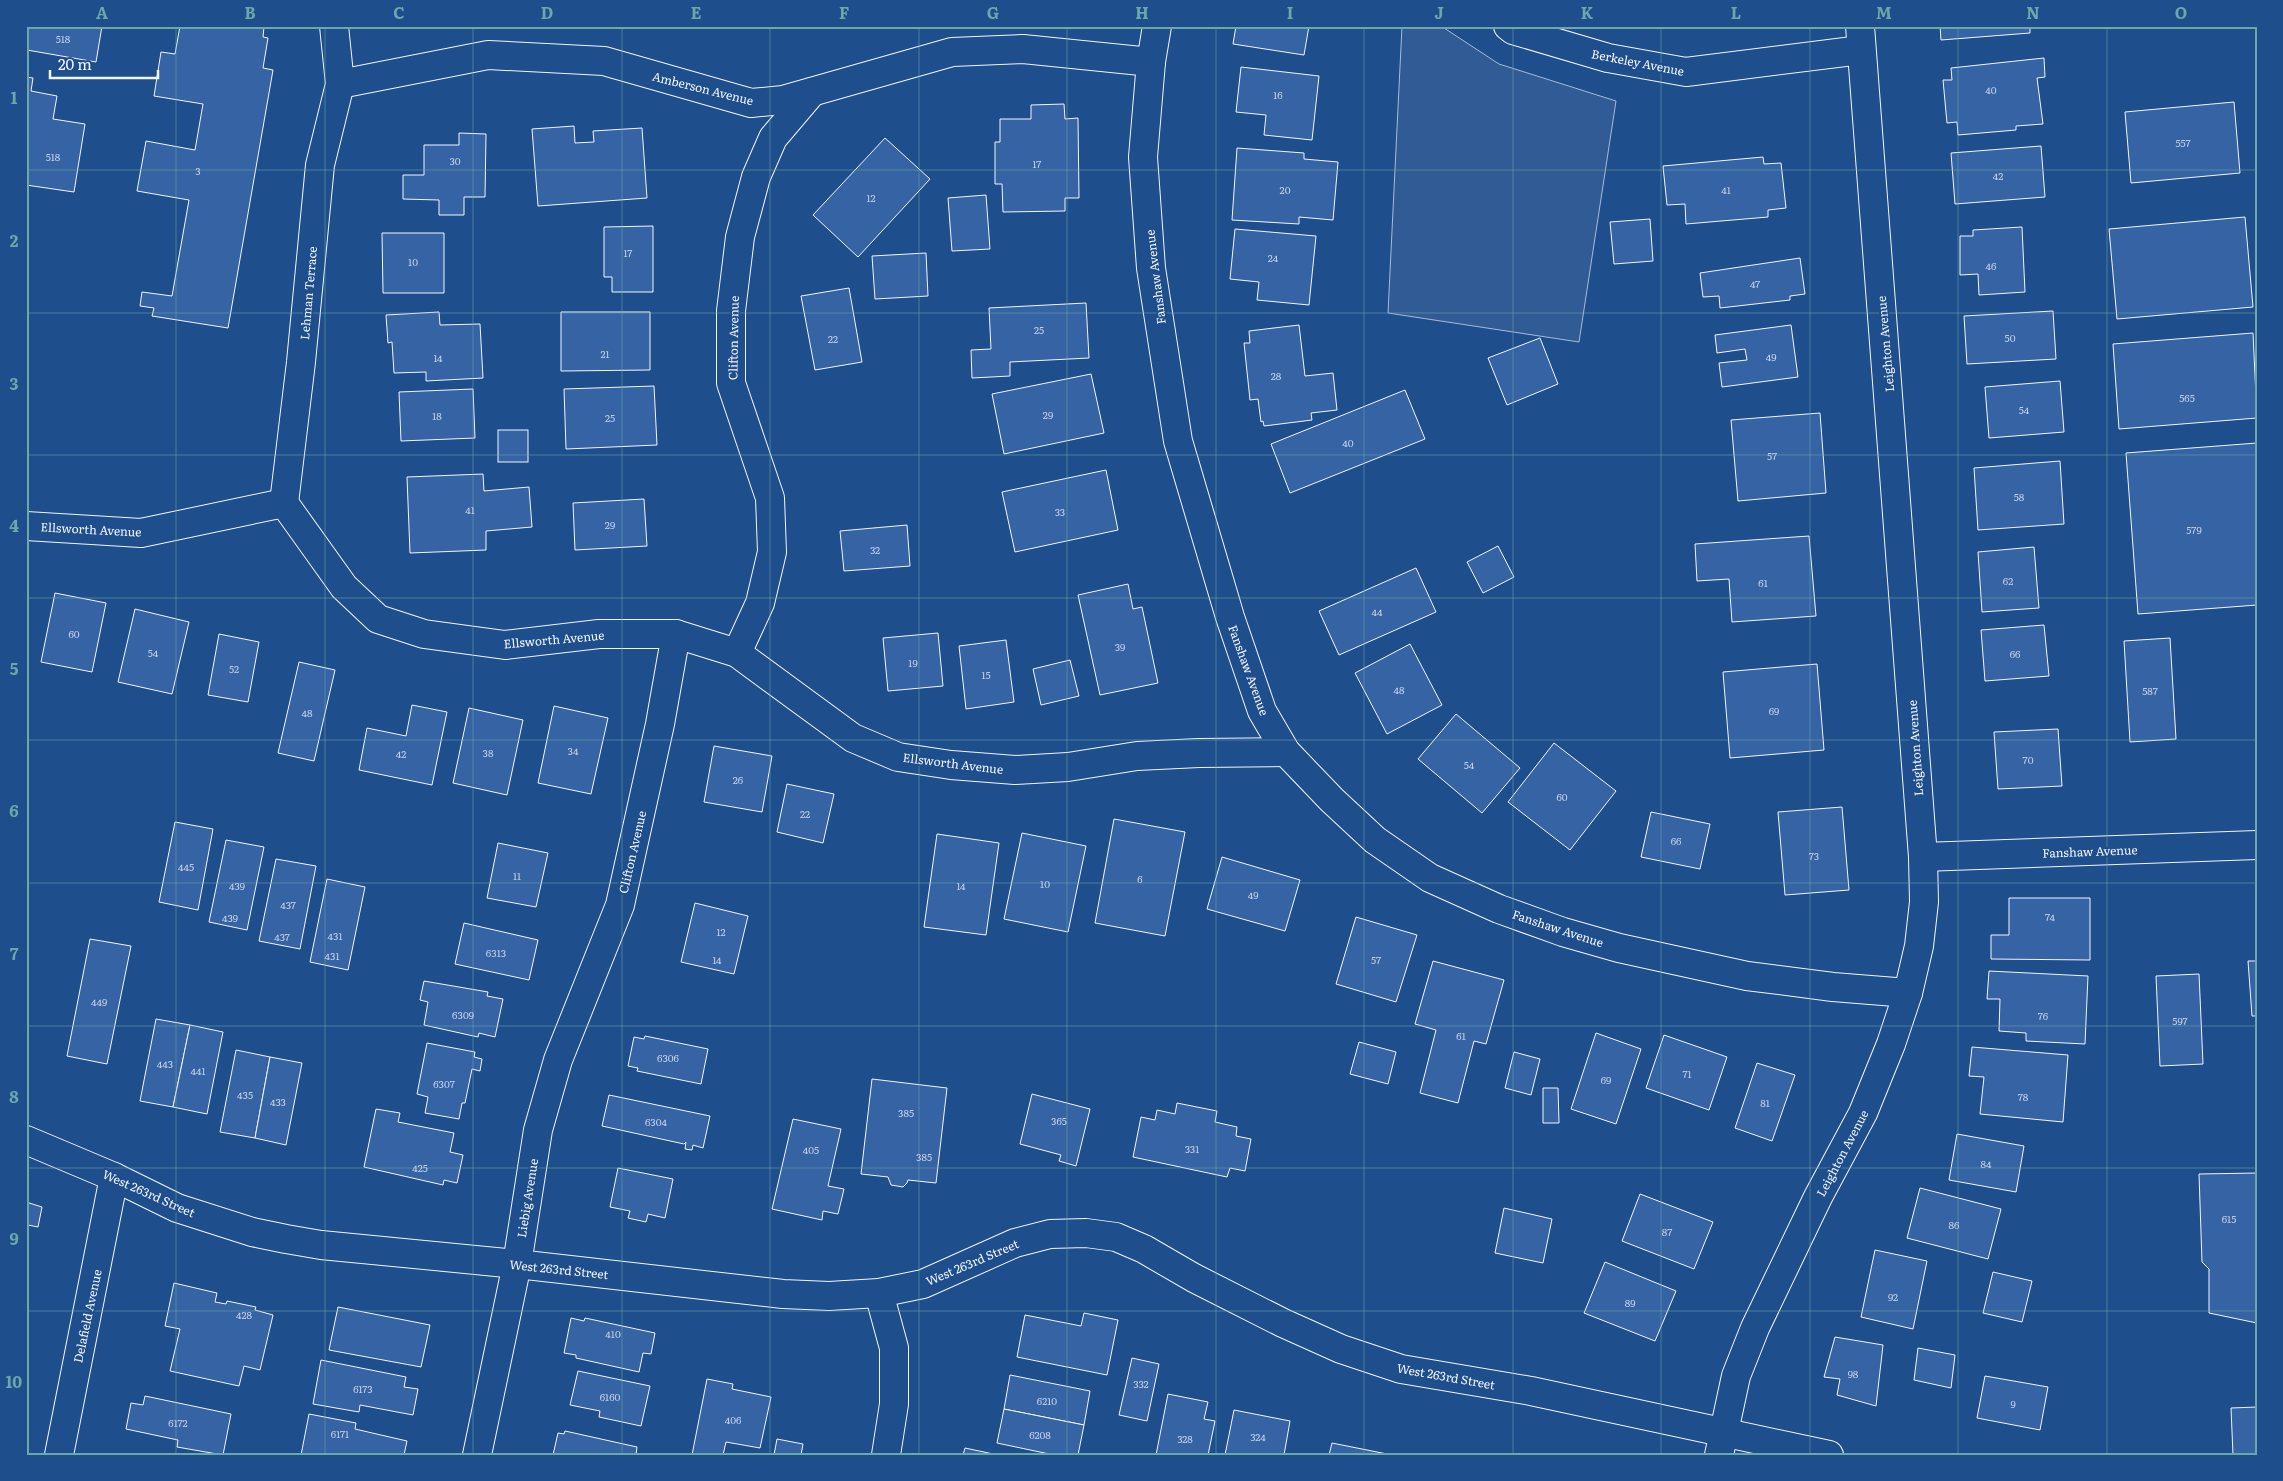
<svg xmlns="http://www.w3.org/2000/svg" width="2283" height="1481" font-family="Literata,serif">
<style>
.built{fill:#305b95;stroke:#a8bbd7}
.building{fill:#3563a3;stroke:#f2f6ff}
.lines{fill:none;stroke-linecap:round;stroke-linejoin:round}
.minor-casing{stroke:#f2f6ff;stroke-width:30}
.minor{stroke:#1f4e8c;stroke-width:28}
.grid{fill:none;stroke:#6aa9a8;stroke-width:1;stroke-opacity:0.55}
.labels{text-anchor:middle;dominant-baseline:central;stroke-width:4;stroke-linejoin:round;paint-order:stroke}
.number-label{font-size:10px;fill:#c3d1e8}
.street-label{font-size:12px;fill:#f2f6ff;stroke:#1f4e8c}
.neatline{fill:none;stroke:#6aa9a8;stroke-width:2}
.grid-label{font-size:16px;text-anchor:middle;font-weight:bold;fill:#6aa9a8}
</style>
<rect width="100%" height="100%" fill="#1f4e8c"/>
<polygon class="built" points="1402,26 1441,26 1499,64 1616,101 1579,342 1388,313"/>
<g class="building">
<polygon points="26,26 102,26 96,62 27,50 26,52"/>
<polygon points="180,26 264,27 263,37 268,38 263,68 273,70 228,328 152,316 154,308 140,306 142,292 172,296 189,200 137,191 146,141 195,150 203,104 154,96 161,52 175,54"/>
<polygon points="1236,26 1309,26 1304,55 1233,44"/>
<polygon points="1940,26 2030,26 2030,33 1941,40"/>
<polygon points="2044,58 2045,77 2037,78 2043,124 2016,126 2016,130 1958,135 1957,122 1947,123 1943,80 1952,80 1951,68"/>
<polygon points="1241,67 1319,76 1312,140 1264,135 1266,115 1236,112"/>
<polygon points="26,77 33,78 31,91 57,96 53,119 85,124 74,192 26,185"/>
<polygon points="2234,102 2240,173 2131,183 2125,112"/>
<polygon points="1064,104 1065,119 1078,118 1079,198 1065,198 1065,211 1003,212 1002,184 995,184 995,142 1000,142 1000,119 1031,119 1031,105"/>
<polygon points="574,126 575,143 594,142 593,131 642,128 647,198 538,206 532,129"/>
<polygon points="459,133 486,134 485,197 464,197 464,215 439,215 439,200 403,199 403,175 424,175 424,145 459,145"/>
<polygon points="885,138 930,179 858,257 813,215"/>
<polygon points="2041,146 2045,197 1955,204 1951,153"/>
<polygon points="1237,148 1304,153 1304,159 1338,162 1333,220 1299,217 1299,224 1232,220"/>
<polygon points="1763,157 1764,164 1781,163 1786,208 1768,210 1768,217 1686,224 1685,204 1667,205 1663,166"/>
<polygon points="986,195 990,249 952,251 948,198"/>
<polygon points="2245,217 2253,307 2117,319 2109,229"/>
<polygon points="1650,219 1653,261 1614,264 1610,222"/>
<polygon points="653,226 653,292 612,292 612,277 604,277 604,227"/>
<polygon points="2022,227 2025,292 1979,295 1978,274 1960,275 1960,236 1973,236 1973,230"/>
<polygon points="1235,229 1316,236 1309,305 1257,300 1259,282 1230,279"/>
<polygon points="382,233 444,233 444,293 383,293"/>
<polygon points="926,253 928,296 875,299 872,256"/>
<polygon points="1800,258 1805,294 1790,296 1790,300 1720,308 1719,296 1703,297 1700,273"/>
<polygon points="849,288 862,362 815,370 801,296"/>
<polygon points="1086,303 1089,358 1010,362 1010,376 972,378 971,350 991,349 989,308"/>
<polygon points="2053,311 2056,359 1967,364 1964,316"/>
<polygon points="439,312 440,325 480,324 483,378 426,381 426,372 394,373 392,342 388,343 386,315"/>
<polygon points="561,312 650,312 650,370 561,371"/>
<polygon points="1299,325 1305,376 1333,373 1337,410 1311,413 1312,420 1264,426 1263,421 1261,422 1258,399 1250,400 1244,343 1250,343 1249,331"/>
<polygon points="1791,325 1798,377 1722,387 1719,363 1747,360 1745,349 1717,353 1715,335"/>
<polygon points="2253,333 2257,418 2119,429 2113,344"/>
<polygon points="1540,338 1558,384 1507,405 1488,358"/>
<polygon points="1091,374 1104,433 1004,454 992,394"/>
<polygon points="2060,381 2064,432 1989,438 1985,387"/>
<polygon points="654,386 657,445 566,449 564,389"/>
<polygon points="473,389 475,438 401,441 399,392"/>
<polygon points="1405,390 1425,439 1290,493 1271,444"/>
<polygon points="1820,413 1826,493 1738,501 1731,420"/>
<rect x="498" y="430" width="30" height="32"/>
<polygon points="2257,443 2257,605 2138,614 2126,453"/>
<polygon points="2060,461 2064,524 1978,530 1974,468"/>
<polygon points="1106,470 1118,530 1015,552 1002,492"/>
<polygon points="483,474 484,491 529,487 532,527 486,531 486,550 410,553 407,477"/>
<polygon points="644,499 647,546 575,550 573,503"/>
<polygon points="907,525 910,566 844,571 840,531"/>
<polygon points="1809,536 1816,616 1732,622 1729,579 1697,581 1695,544"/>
<polygon points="1498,546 1514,577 1483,593 1467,562"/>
<polygon points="2034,547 2039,608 1982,612 1978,552"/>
<polygon points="1416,568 1436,612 1339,655 1319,611"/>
<polygon points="1128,584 1133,609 1142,607 1158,683 1100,695 1078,595"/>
<polygon points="55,593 106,603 92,672 41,662"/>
<polygon points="135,609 189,622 172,694 118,682"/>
<polygon points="2044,625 2049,676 1985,681 1981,630"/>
<polygon points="938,633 943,686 888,691 883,638"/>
<polygon points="219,634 259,642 248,702 208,695"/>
<polygon points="2170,638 2176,739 2130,742 2124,641"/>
<polygon points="1006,640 1014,702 966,709 959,646"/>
<polygon points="1410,644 1442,705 1387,734 1355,673"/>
<polygon points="1070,660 1079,696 1041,705 1033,669"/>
<polygon points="299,662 335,670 314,761 278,753"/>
<polygon points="1817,664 1824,750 1730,758 1723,672"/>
<polygon points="412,705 447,712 432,785 359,770 367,728 406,736"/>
<polygon points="554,706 608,718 591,794 538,783"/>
<polygon points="469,708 523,720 507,795 453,783"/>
<polygon points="1456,714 1520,768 1482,813 1418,759"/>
<polygon points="2058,729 2062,786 1998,789 1994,732"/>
<polygon points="1554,743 1616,791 1570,850 1508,802"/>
<polygon points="714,746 772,756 762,812 704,802"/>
<polygon points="787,784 834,794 823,843 777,832"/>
<polygon points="1842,807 1849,890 1785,895 1778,812"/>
<polygon points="1651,812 1710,824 1700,869 1641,857"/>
<polygon points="1114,819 1185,832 1165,936 1095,923"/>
<polygon points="175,822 213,829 198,910 159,902"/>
<polygon points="1022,833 1086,846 1068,932 1004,919"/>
<polygon points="937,834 999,843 986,935 924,927"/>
<polygon points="226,840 264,847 247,930 209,922"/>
<polygon points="498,843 548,853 536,907 487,898"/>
<polygon points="1222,857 1300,880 1285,931 1207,909"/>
<polygon points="276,859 316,866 300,949 259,941"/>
<polygon points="327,879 365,887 348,970 310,962"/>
<polygon points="2009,898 2090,898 2090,960 1991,959 1991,935 2009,935"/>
<polygon points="695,903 748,916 734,974 681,962"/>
<polygon points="1356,917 1417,935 1396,1002 1336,984"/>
<polygon points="464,923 538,940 529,980 455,964"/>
<polygon points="90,939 131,946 107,1064 67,1056"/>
<polygon points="1433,961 1504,980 1486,1044 1474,1041 1458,1103 1420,1093 1436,1030 1415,1024"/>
<polygon points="2248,961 2257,961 2257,1016 2252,1016"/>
<polygon points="1989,971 2088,976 2085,1044 2026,1041 2026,1033 1999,1031 2000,999 1987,999"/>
<polygon points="2199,974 2203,1064 2160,1066 2156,976"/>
<polygon points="424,981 488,992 487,996 503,999 495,1037 479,1033 478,1037 424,1025 428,1002 420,1000"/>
<polygon points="156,1019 190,1025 173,1107 140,1101"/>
<polygon points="190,1025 223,1032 207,1114 173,1107"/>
<polygon points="1596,1033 1641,1049 1616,1124 1571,1109"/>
<polygon points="1664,1035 1727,1057 1709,1110 1646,1088"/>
<polygon points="645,1036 708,1049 701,1084 637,1071 638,1068 628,1066 634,1037 644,1039"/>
<polygon points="1359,1042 1396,1052 1388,1084 1350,1074"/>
<polygon points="427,1043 475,1052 474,1057 482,1059 480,1071 472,1069 465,1103 462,1103 459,1119 425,1113 428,1097 417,1094"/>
<polygon points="1972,1047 2068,1055 2063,1122 1980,1114 1984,1077 1969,1076"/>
<polygon points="236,1050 270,1057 255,1138 220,1132"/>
<polygon points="1514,1052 1540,1059 1531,1095 1505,1088"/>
<polygon points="270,1057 302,1063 286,1145 255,1138"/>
<polygon points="1757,1063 1795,1075 1772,1141 1735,1128"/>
<polygon points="872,1079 947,1088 936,1183 908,1180 907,1183 903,1187 891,1185 888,1177 861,1174"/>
<polygon points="1543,1088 1558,1088 1559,1123 1543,1123"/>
<polygon points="1032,1094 1090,1109 1076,1166 1059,1161 1061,1155 1020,1144"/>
<polygon points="609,1095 710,1116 703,1148 693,1145 692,1150 685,1149 686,1142 684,1144 602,1126"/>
<polygon points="1177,1103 1217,1111 1215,1122 1237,1127 1236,1136 1251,1139 1245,1171 1230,1168 1227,1177 1133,1157 1141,1117 1155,1120 1157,1110 1175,1114"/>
<polygon points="376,1109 400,1113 398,1122 454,1133 450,1152 463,1155 457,1183 444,1180 443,1185 364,1167"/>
<polygon points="793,1119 841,1129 828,1186 844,1189 838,1214 823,1211 822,1220 772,1209"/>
<polygon points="1957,1134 2024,1146 2016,1192 1949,1180"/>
<polygon points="618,1168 673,1179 665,1218 648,1214 646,1222 628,1218 630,1211 610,1207"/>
<polygon points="2257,1173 2257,1323 2209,1313 2209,1269 2202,1262 2199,1174"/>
<polygon points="1920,1188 2001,1209 1988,1259 1907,1238"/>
<polygon points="1640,1194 1713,1222 1694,1269 1622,1241"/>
<polygon points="26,1202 42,1207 38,1227 28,1225 26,1236"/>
<polygon points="1504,1208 1552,1219 1543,1263 1495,1253"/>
<polygon points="1875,1250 1927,1261 1913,1329 1861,1317"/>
<polygon points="1605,1262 1676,1291 1655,1341 1584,1313"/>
<polygon points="1993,1272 2032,1281 2022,1322 1983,1313"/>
<polygon points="174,1283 217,1293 215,1302 226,1304 227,1301 256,1307 255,1310 273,1315 260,1370 244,1366 239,1386 170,1371 180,1329 165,1326"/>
<polygon points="338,1307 430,1325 421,1367 329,1350"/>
<polygon points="1084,1313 1118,1320 1107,1375 1017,1357 1025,1315 1081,1326"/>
<polygon points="571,1318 584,1321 585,1318 655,1333 651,1354 643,1353 639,1372 576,1358 576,1355 564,1353"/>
<polygon points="1835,1337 1883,1345 1876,1406 1837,1395 1840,1379 1824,1377"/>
<polygon points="1918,1348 1955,1355 1951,1388 1914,1380"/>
<polygon points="1132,1358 1159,1364 1147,1421 1119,1415"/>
<polygon points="321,1360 406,1377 404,1387 418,1389 413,1415 360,1405 359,1412 313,1404"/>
<polygon points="578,1371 650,1386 641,1426 599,1417 600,1411 570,1405"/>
<polygon points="1010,1375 1090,1391 1084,1425 1004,1409"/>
<polygon points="1985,1376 2048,1387 2040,1430 1977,1418"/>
<polygon points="707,1379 733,1384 732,1389 771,1397 760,1448 726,1442 723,1455 692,1455"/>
<polygon points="1168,1394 1208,1402 1204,1419 1215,1421 1208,1455 1156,1455"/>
<polygon points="145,1396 231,1414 223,1455 177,1447 178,1440 126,1429 131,1403 143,1405"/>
<polygon points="2257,1407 2257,1455 2233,1455 2231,1408"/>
<polygon points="1004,1409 1084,1425 1078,1455 1054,1455 997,1443"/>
<polygon points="1234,1410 1290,1421 1284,1455 1225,1455"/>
<polygon points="309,1414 356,1423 355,1429 407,1441 404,1455 301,1455"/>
<polygon points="565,1431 637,1447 636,1455 553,1455 558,1433 564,1434"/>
<polygon points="777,1439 803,1444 801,1455 774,1455"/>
<polygon points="1332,1443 1387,1454 1387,1455 1329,1455"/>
<polygon points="965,1448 998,1455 963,1455"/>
</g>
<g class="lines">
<g class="minor-casing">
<g id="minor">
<polyline points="1157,26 1151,62 1143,157 1151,268 1178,441 1230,617 1262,711 1286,752 1332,800 1375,840 1430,878 1499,909 1563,932 1619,948 1747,976 1833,987 1908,993"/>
<polyline points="1508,26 1513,30 1608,58 1686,72 1861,50"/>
<polyline points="340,84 488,55 604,61 751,103 783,100 952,52 1023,49 1151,62"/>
<polyline points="284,503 301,362 320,165 340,84 334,26"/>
<polyline points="26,526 141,533 284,503 344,587 378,619 424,634 505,645 599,634 676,634 737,653 853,738 898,757 951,765 1015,770 1068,767 1137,756 1199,753 1286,752"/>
<polyline points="737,653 760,603 772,552 770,498 731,383 731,311 740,237 756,177 773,138 812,92"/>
<polyline points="1923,857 2257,845"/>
<polyline points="26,1140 114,1177 177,1208 252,1232 286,1239 321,1245 517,1264 783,1294 829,1296 879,1293 923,1284 1015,1243 1050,1234 1086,1233 1116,1237 1144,1249 1194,1278 1283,1323 1341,1349 1401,1369 1531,1391 1829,1455"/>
<polyline points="879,1293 894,1348 894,1404 886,1455"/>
<polyline points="59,1455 114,1177"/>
<polyline points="477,1455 517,1264 538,1130 558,1060 620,905 660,724 676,634"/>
<polyline points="1719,1455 1736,1376 1755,1328 1818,1197 1863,1113 1891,1044 1908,993 1919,946 1924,902 1923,857 1860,26"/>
</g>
</g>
<use href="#minor" class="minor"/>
</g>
<path class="grid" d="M176,26V1455M325,26V1455M473,26V1455M622,26V1455M770,26V1455M919,26V1455M1067,26V1455M1216,26V1455M1364,26V1455M1513,26V1455M1661,26V1455M1810,26V1455M1958,26V1455M2107,26V1455M26,170H2257M26,313H2257M26,455H2257M26,598H2257M26,740H2257M26,883H2257M26,1026H2257M26,1168H2257M26,1311H2257"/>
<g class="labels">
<g class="number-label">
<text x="63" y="38">518</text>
<text x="1991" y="89">40</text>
<text x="1278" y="94">16</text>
<text x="2183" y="142">557</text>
<text x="53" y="156">518</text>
<text x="455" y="160">30</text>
<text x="1037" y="163">17</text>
<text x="198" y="170">3</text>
<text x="1998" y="175">42</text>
<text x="1285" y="189">20</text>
<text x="1726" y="189">41</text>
<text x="871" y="197">12</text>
<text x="628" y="252">17</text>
<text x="1273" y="257">24</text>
<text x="413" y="261">10</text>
<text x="1991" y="265">46</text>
<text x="1755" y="283">47</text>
<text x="1039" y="329">25</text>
<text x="2010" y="337">50</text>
<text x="833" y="338">22</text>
<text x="605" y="353">21</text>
<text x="1771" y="356">49</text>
<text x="438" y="357">14</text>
<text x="1276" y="375">28</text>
<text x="2187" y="397">565</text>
<text x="2024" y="409">54</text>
<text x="1048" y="414">29</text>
<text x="437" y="415">18</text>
<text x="610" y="417">25</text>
<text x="1348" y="442">40</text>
<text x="1772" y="455">57</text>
<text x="2019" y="496">58</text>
<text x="470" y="509">41</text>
<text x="1060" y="511">33</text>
<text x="610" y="524">29</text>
<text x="2194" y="529">579</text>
<text x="875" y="549">32</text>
<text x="2008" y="580">62</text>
<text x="1763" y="582">61</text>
<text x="1377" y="611">44</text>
<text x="74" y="633">60</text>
<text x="1120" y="646">39</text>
<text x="153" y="652">54</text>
<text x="2015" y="653">66</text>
<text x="913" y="662">19</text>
<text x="234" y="668">52</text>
<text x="986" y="674">15</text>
<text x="1399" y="689">48</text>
<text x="2150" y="690">587</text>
<text x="1774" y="710">69</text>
<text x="307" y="712">48</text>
<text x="573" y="750">34</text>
<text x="488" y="752">38</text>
<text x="401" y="753">42</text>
<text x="2028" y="759">70</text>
<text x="1469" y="764">54</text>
<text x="738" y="779">26</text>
<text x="1562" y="796">60</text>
<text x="805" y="813">22</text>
<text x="1676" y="840">66</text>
<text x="1814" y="855">73</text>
<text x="186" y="866">445</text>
<text x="517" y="875">11</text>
<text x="1140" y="878">6</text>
<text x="1045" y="883">10</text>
<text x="237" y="885">439</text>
<text x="961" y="885">14</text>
<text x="1253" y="894">49</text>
<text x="288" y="904">437</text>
<text x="2050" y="916">74</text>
<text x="230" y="917">439</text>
<text x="721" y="931">12</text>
<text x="335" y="935">431</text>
<text x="282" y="936">437</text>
<text x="496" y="952">6313</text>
<text x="332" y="955">431</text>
<text x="717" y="959">14</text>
<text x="1376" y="959">57</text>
<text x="99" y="1001">449</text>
<text x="463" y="1014">6309</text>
<text x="2043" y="1015">76</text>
<text x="2180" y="1020">597</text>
<text x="1461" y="1035">61</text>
<text x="668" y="1057">6306</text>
<text x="165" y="1063">443</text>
<text x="198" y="1070">441</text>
<text x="1687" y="1073">71</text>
<text x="1606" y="1079">69</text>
<text x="444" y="1083">6307</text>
<text x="245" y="1094">435</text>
<text x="2023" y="1096">78</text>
<text x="278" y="1101">433</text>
<text x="1765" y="1102">81</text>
<text x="906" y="1112">385</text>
<text x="1059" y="1120">365</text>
<text x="656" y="1121">6304</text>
<text x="1192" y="1148">331</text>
<text x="811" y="1149">405</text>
<text x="924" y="1156">385</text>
<text x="1986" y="1163">84</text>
<text x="420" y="1167">425</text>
<text x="2229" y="1218">615</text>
<text x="1954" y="1224">86</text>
<text x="1667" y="1231">87</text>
<text x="1893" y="1296">92</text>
<text x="1630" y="1302">89</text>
<text x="244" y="1314">428</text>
<text x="613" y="1333">410</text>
<text x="1853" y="1373">98</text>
<text x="1141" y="1383">332</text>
<text x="363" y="1388">6173</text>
<text x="610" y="1396">6160</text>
<text x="1047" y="1400">6210</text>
<text x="2013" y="1403">9</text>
<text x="733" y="1419">406</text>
<text x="178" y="1422">6172</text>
<text x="340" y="1433">6171</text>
<text x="1040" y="1434">6208</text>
<text x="1258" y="1436">324</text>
<text x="1185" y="1438">328</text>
</g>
<g class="street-label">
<text transform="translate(1638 62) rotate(11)">Berkeley Avenue</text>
<text transform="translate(703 88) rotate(14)">Amberson Avenue</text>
<text transform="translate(1155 277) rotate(-97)">Fanshaw Avenue</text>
<text transform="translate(308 293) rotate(-85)">Lehman Terrace</text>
<text transform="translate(733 338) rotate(-89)">Clifton Avenue</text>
<text transform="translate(1885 344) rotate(-95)">Leighton Avenue</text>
<text transform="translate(91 529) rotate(3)">Ellsworth Avenue</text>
<text transform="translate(554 639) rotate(-5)">Ellsworth Avenue</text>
<text transform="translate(1249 670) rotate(70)">Fanshaw Avenue</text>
<text transform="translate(1915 748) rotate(-94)">Leighton Avenue</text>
<text transform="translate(953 763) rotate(7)">Ellsworth Avenue</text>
<text transform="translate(2090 851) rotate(-2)">Fanshaw Avenue</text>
<text transform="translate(632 852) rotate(-77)">Clifton Avenue</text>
<text transform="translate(1558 928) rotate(18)">Fanshaw Avenue</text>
<text transform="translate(1842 1153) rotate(-62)">Leighton Avenue</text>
<text transform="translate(149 1193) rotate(24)">West 263rd Street</text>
<text transform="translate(527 1198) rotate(-81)">Liebig Avenue</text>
<text transform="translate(972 1262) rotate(-23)">West 263rd Street</text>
<text transform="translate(559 1269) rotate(6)">West 263rd Street</text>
<text transform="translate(87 1316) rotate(-78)">Delafield Avenue</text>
<text transform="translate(1446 1376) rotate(10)">West 263rd Street</text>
</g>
</g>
<rect width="2283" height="1481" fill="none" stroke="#1f4e8c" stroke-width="55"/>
<path d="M50 70v8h108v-8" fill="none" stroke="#f2f6ff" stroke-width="2.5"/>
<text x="58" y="70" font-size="15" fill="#f2f6ff" stroke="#1f4e8c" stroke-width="4" paint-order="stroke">20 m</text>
<rect x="28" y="28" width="2228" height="1426" class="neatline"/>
<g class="grid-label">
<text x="102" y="19">A</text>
<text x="250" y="19">B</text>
<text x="399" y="19">C</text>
<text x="547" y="19">D</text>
<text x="696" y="19">E</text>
<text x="844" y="19">F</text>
<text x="993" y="19">G</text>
<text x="1142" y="19">H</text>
<text x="1290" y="19">I</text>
<text x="1439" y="19">J</text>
<text x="1587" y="19">K</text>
<text x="1736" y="19">L</text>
<text x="1884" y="19">M</text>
<text x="2033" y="19">N</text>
<text x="2181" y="19">O</text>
<text x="14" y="104">1</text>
<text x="14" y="247">2</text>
<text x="14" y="390">3</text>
<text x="14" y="532">4</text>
<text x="14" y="675">5</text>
<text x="14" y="817">6</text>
<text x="14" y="960">7</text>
<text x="14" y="1103">8</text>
<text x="14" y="1245">9</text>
<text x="14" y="1388">10</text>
</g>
</svg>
